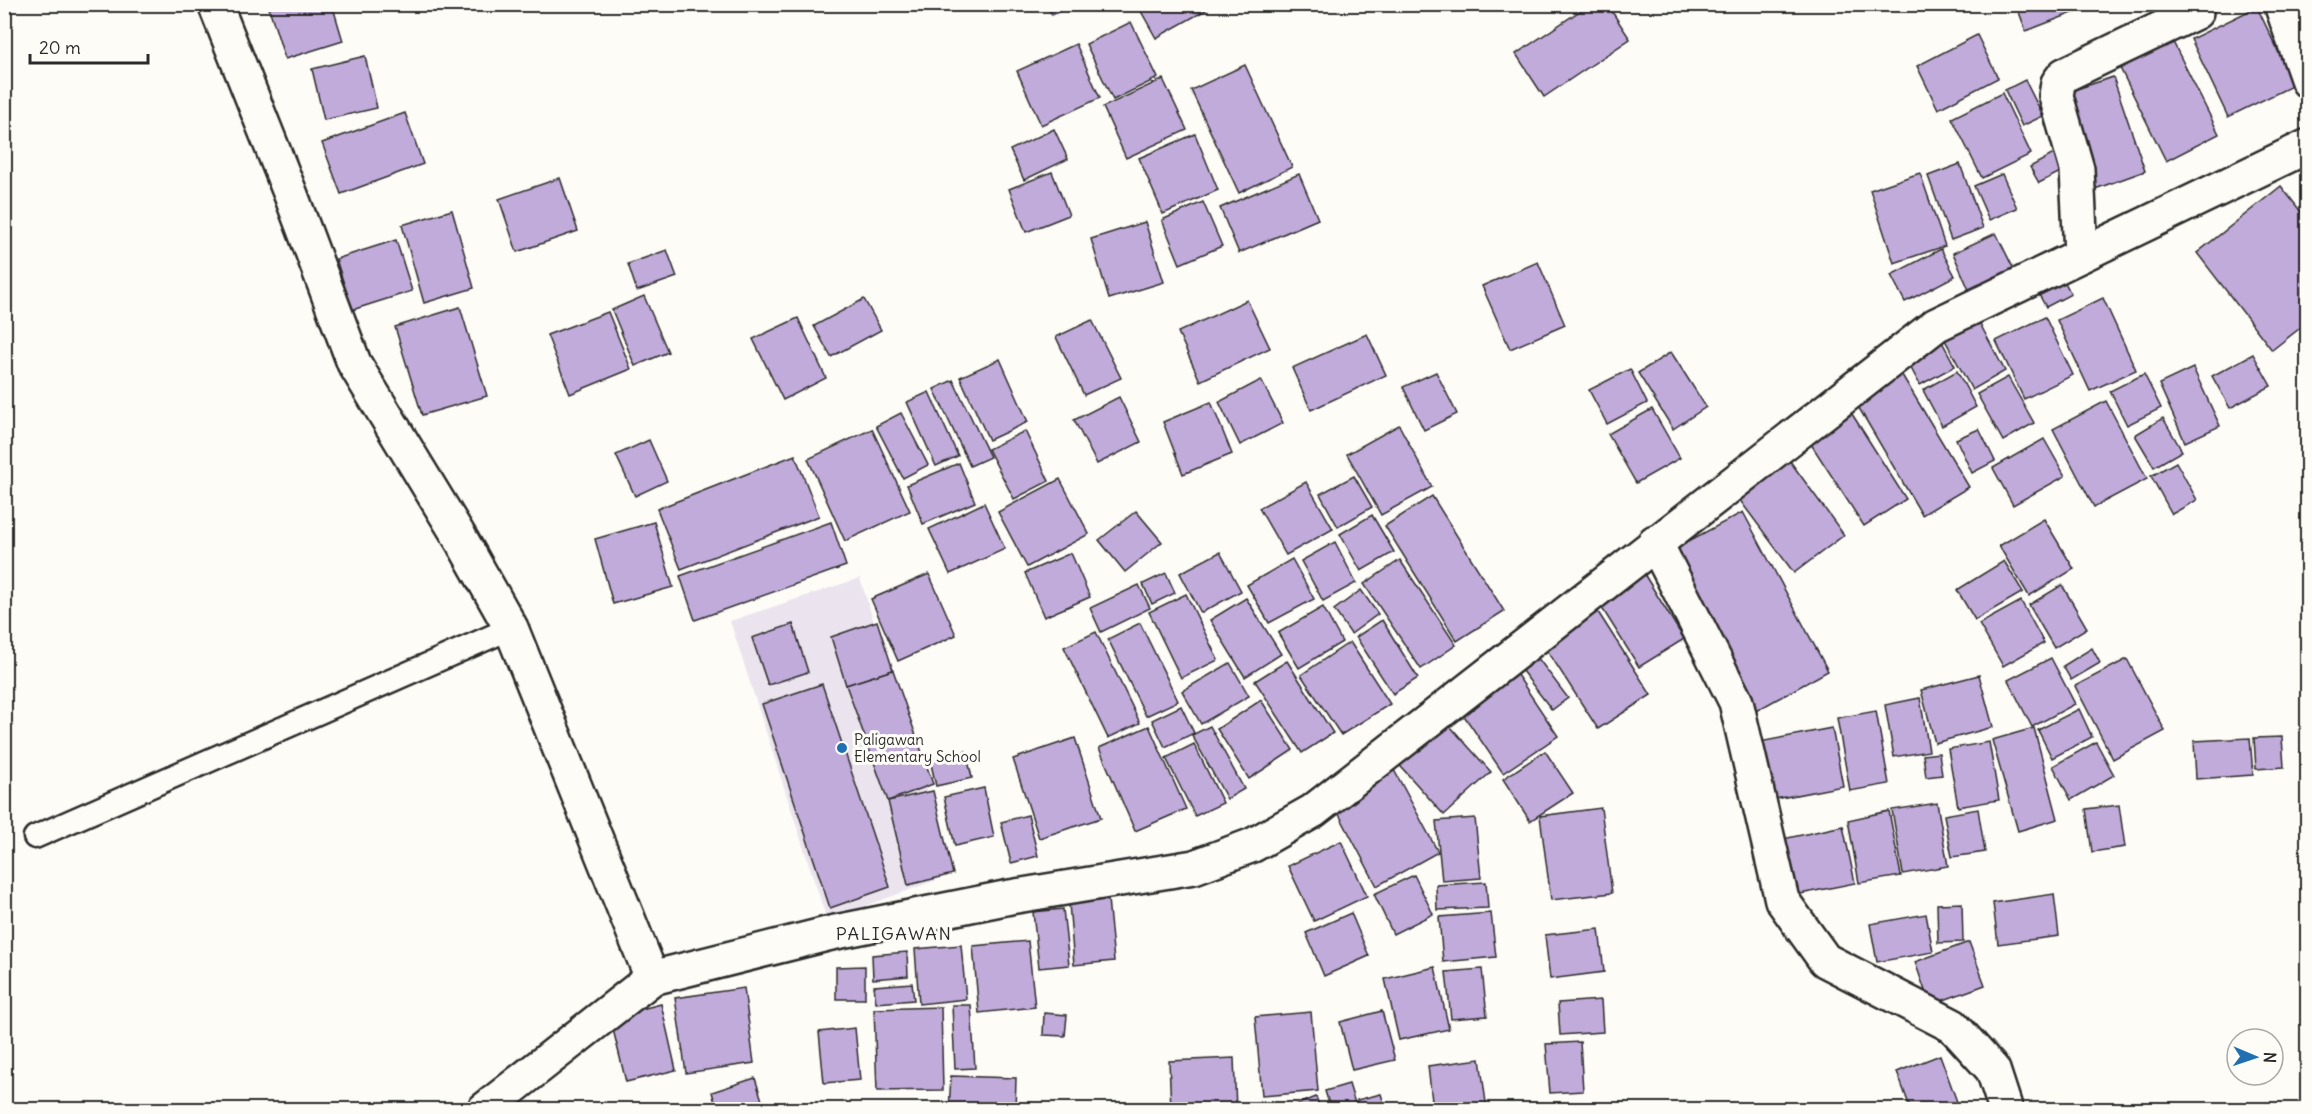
<svg xmlns="http://www.w3.org/2000/svg" width="2312" height="1114" font-family="Delius,sans-serif">
<style>
.built{fill:#ebe4ee}
.building{fill:#c1abda;stroke:#2b2b2b;stroke-width:1.5}
.lines{fill:none;stroke-linecap:round;stroke-linejoin:round}
.lane-casing{stroke:#2b2b2b;stroke-width:27}
.street-casing{stroke:#2b2b2b;stroke-width:38}
.lane{stroke:#fdfcf7;stroke-width:22}
.street{stroke:#fdfcf7;stroke-width:33}
.poi-dot{fill:#1f6fb2;stroke:#fdfcf7;stroke-width:2}
.labels{text-anchor:middle;dominant-baseline:central;stroke-width:6;stroke-linejoin:round;paint-order:stroke}
.poi-label{font-size:15px;fill:#2b2b2b;stroke:#fdfcf7;text-anchor:start}
.quarter-label{font-size:18px;letter-spacing:1.5px;fill:#2b2b2b;stroke:#fdfcf7}
</style>
<rect width="100%" height="100%" fill="#fdfcf7"/>
<filter id="ink" filterUnits="userSpaceOnUse"><feTurbulence type="fractalNoise" baseFrequency=".0167" numOctaves="2"/><feDisplacementMap in="SourceGraphic" scale="12" xChannelSelector="R" yChannelSelector="G"/><feConvolveMatrix kernelMatrix="1 2 1 2 8 2 1 2 1" color-interpolation-filters="sRGB"/></filter>
<g filter="url(#ink)">
<polygon class="built" points="860,578 953,874 827,920 730,621"/>
<g class="building">
<polygon points="281,4 332,4 343,41 285,59 269,8"/>
<polygon points="1046,4 1074,4 1052,15"/>
<polygon points="1137,4 1203,4 1206,10 1156,38"/>
<polygon points="1590,4 1607,4 1630,39 1544,97 1516,54"/>
<polygon points="2016,4 2096,4 2026,31"/>
<polygon points="2257,7 2294,85 2228,117 2191,39"/>
<polygon points="1131,22 1158,78 1113,100 1086,44"/>
<polygon points="1977,35 1998,78 1938,109 1917,66"/>
<polygon points="2173,42 2219,134 2166,161 2120,68"/>
<polygon points="1076,44 1100,98 1041,125 1017,71"/>
<polygon points="365,56 377,108 324,120 312,69"/>
<polygon points="1245,65 1292,167 1239,193 1191,90"/>
<polygon points="2113,77 2145,171 2095,189 2062,94"/>
<polygon points="1163,79 1187,130 1126,158 1103,107"/>
<polygon points="2025,80 2043,116 2022,126 2005,90"/>
<polygon points="2002,93 2031,154 1982,178 1952,118"/>
<polygon points="405,113 423,164 341,194 322,143"/>
<polygon points="1054,129 1068,159 1024,180 1010,150"/>
<polygon points="1195,134 1218,190 1163,214 1139,158"/>
<polygon points="2059,151 2068,168 2039,183 2030,167"/>
<polygon points="1960,164 1983,228 1951,240 1928,176"/>
<polygon points="1052,172 1069,215 1026,232 1009,189"/>
<polygon points="1920,173 1945,246 1894,263 1870,190"/>
<polygon points="1299,174 1318,219 1239,253 1220,208"/>
<polygon points="2002,174 2017,208 1989,220 1974,186"/>
<polygon points="560,178 578,231 517,252 499,199"/>
<polygon points="2281,186 2308,221 2308,322 2272,350 2197,253"/>
<polygon points="1203,202 1222,246 1180,264 1162,220"/>
<polygon points="452,210 474,288 424,303 402,225"/>
<polygon points="1145,222 1164,282 1109,299 1091,239"/>
<polygon points="1996,233 2018,278 1973,299 1953,253"/>
<polygon points="396,240 412,291 352,310 336,259"/>
<polygon points="1941,249 1955,276 1905,302 1891,275"/>
<polygon points="667,250 677,277 637,291 628,264"/>
<polygon points="1538,262 1565,325 1510,349 1482,286"/>
<polygon points="2059,271 2071,294 2046,307 2033,284"/>
<polygon points="644,296 668,352 635,366 612,310"/>
<polygon points="2103,298 2136,370 2090,391 2057,320"/>
<polygon points="864,299 881,330 831,357 814,326"/>
<polygon points="1247,300 1270,348 1200,381 1178,332"/>
<polygon points="460,307 487,396 422,415 395,327"/>
<polygon points="608,312 631,369 570,394 547,335"/>
<polygon points="2045,317 2073,375 2024,399 1996,341"/>
<polygon points="798,318 826,378 783,400 753,339"/>
<polygon points="1092,320 1121,378 1084,395 1056,337"/>
<polygon points="1978,320 2005,371 1972,390 1944,338"/>
<polygon points="1367,334 1386,375 1311,410 1292,368"/>
<polygon points="1940,338 1955,366 1920,385 1905,357"/>
<polygon points="1671,352 1706,407 1673,429 1638,373"/>
<polygon points="2253,354 2271,386 2230,408 2212,376"/>
<polygon points="1000,359 1028,422 989,440 960,377"/>
<polygon points="2193,368 2220,426 2185,442 2159,384"/>
<polygon points="1630,369 1647,403 1607,424 1589,390"/>
<polygon points="1899,370 1969,487 1922,515 1853,398"/>
<polygon points="1957,371 1976,407 1942,426 1923,390"/>
<polygon points="1436,372 1457,414 1424,430 1403,387"/>
<polygon points="2144,374 2161,408 2127,425 2110,391"/>
<polygon points="2008,377 2034,423 2003,441 1977,394"/>
<polygon points="953,380 990,457 970,466 934,389"/>
<polygon points="1261,380 1283,423 1240,445 1219,402"/>
<polygon points="929,392 958,456 936,466 907,402"/>
<polygon points="1119,397 1141,442 1097,464 1074,420"/>
<polygon points="2106,401 2147,479 2094,507 2053,429"/>
<polygon points="1211,402 1232,454 1183,474 1163,422"/>
<polygon points="1652,409 1680,458 1636,483 1608,434"/>
<polygon points="901,413 928,465 903,478 876,426"/>
<polygon points="1852,414 1906,499 1864,526 1809,441"/>
<polygon points="2163,418 2182,451 2154,467 2135,435"/>
<polygon points="1399,425 1432,487 1381,515 1347,454"/>
<polygon points="872,429 910,511 845,541 808,459"/>
<polygon points="1979,429 1995,461 1972,473 1956,439"/>
<polygon points="1025,431 1049,481 1014,499 988,449"/>
<polygon points="2044,439 2065,476 2013,505 1993,468"/>
<polygon points="649,440 667,481 635,496 616,455"/>
<polygon points="795,455 819,516 681,569 657,509"/>
<polygon points="1787,457 1844,535 1794,573 1736,495"/>
<polygon points="2176,462 2197,500 2172,514 2151,476"/>
<polygon points="959,463 975,502 923,524 907,485"/>
<polygon points="1354,476 1372,507 1338,527 1320,494"/>
<polygon points="1060,479 1089,534 1027,567 998,512"/>
<polygon points="1306,482 1333,529 1286,555 1259,508"/>
<polygon points="1432,496 1504,611 1457,641 1385,526"/>
<polygon points="984,503 1005,549 950,574 929,529"/>
<polygon points="1136,511 1162,542 1125,572 1099,540"/>
<polygon points="1743,512 1828,671 1754,712 1668,552"/>
<polygon points="1372,515 1394,552 1361,571 1340,534"/>
<polygon points="2044,519 2074,569 2029,596 1999,546"/>
<polygon points="654,522 673,587 613,604 595,539"/>
<polygon points="831,522 846,566 695,620 680,576"/>
<polygon points="1335,542 1356,583 1323,601 1301,561"/>
<polygon points="1220,552 1241,591 1201,613 1180,573"/>
<polygon points="1071,553 1090,597 1044,617 1025,573"/>
<polygon points="1292,559 1314,599 1269,623 1247,585"/>
<polygon points="1400,560 1456,645 1421,669 1364,584"/>
<polygon points="2004,561 2023,592 1975,620 1957,590"/>
<polygon points="1641,569 1684,639 1639,667 1595,597"/>
<polygon points="1166,573 1175,593 1152,604 1143,584"/>
<polygon points="929,574 956,635 898,661 871,599"/>
<polygon points="1139,585 1150,608 1101,632 1090,608"/>
<polygon points="2062,585 2087,628 2054,648 2029,605"/>
<polygon points="1361,590 1378,614 1351,634 1334,610"/>
<polygon points="1186,594 1218,660 1181,678 1149,612"/>
<polygon points="1246,598 1281,654 1245,677 1210,620"/>
<polygon points="1589,598 1651,695 1598,729 1536,633"/>
<polygon points="2021,601 2044,643 2003,666 1979,624"/>
<polygon points="1323,607 1342,642 1299,668 1278,633"/>
<polygon points="1382,620 1418,678 1393,694 1356,637"/>
<polygon points="877,621 893,670 846,685 831,637"/>
<polygon points="1140,623 1178,701 1146,716 1108,639"/>
<polygon points="793,624 808,672 768,685 752,638"/>
<polygon points="1096,632 1140,723 1108,738 1064,647"/>
<polygon points="1350,642 1390,704 1341,735 1301,675"/>
<polygon points="1528,645 1568,698 1552,710 1512,658"/>
<polygon points="2092,648 2100,663 2071,680 2063,666"/>
<polygon points="2051,658 2075,704 2032,727 2008,680"/>
<polygon points="2127,659 2165,731 2113,759 2075,686"/>
<polygon points="1507,660 1558,736 1503,773 1452,698"/>
<polygon points="1287,661 1333,733 1302,753 1255,681"/>
<polygon points="1230,663 1249,696 1201,724 1182,691"/>
<polygon points="893,670 933,784 888,801 846,685"/>
<polygon points="1979,675 1993,727 1935,743 1921,690"/>
<polygon points="822,684 890,887 830,908 762,704"/>
<polygon points="1920,698 1929,751 1894,757 1885,705"/>
<polygon points="1261,700 1293,750 1249,779 1217,729"/>
<polygon points="1181,706 1194,733 1165,747 1152,720"/>
<polygon points="2079,709 2092,737 2052,758 2038,730"/>
<polygon points="1876,711 1889,784 1850,791 1837,718"/>
<polygon points="1441,716 1491,772 1444,815 1394,759"/>
<polygon points="1149,726 1186,809 1135,831 1099,748"/>
<polygon points="1210,726 1244,789 1227,799 1192,735"/>
<polygon points="1832,728 1843,786 1760,802 1749,744"/>
<polygon points="2034,728 2058,819 2018,831 1992,740"/>
<polygon points="2282,737 2284,767 2256,769 2254,738"/>
<polygon points="1075,738 1101,818 1039,838 1013,759"/>
<polygon points="2250,738 2253,775 2196,779 2194,741"/>
<polygon points="1989,742 1999,800 1958,807 1948,749"/>
<polygon points="2096,742 2114,775 2071,800 2053,766"/>
<polygon points="1194,744 1223,803 1195,816 1166,758"/>
<polygon points="966,751 972,778 936,786 930,760"/>
<polygon points="1545,751 1573,793 1530,821 1503,779"/>
<polygon points="1939,753 1942,775 1926,777 1923,755"/>
<polygon points="1394,770 1438,852 1377,886 1333,803"/>
<polygon points="984,788 994,837 955,846 944,797"/>
<polygon points="933,791 953,874 908,885 888,801"/>
<polygon points="1937,803 1948,866 1903,874 1892,810"/>
<polygon points="2119,805 2125,847 2092,852 2086,809"/>
<polygon points="1601,808 1612,893 1551,900 1540,816"/>
<polygon points="1978,809 1985,852 1952,857 1944,815"/>
<polygon points="1889,811 1901,876 1859,883 1848,820"/>
<polygon points="1028,815 1038,856 1011,863 1001,822"/>
<polygon points="1475,818 1481,878 1442,881 1436,821"/>
<polygon points="1843,826 1855,883 1795,895 1783,839"/>
<polygon points="1341,841 1367,896 1314,921 1288,866"/>
<polygon points="1414,875 1433,914 1393,934 1374,894"/>
<polygon points="1486,882 1488,908 1437,910 1436,885"/>
<polygon points="2054,894 2059,936 1998,944 1993,903"/>
<polygon points="1108,899 1114,961 1074,965 1069,903"/>
<polygon points="1962,903 1963,942 1938,943 1937,904"/>
<polygon points="1063,909 1069,965 1039,968 1033,912"/>
<polygon points="1351,913 1369,956 1324,976 1306,933"/>
<polygon points="1491,913 1496,957 1443,962 1439,917"/>
<polygon points="1926,914 1933,952 1877,962 1870,924"/>
<polygon points="1599,929 1604,972 1550,979 1545,935"/>
<polygon points="1028,941 1035,1007 979,1013 973,946"/>
<polygon points="1969,942 1985,985 1930,1005 1915,962"/>
<polygon points="961,945 966,999 919,1004 915,949"/>
<polygon points="907,952 908,976 873,979 872,955"/>
<polygon points="865,966 865,999 836,999 836,967"/>
<polygon points="1435,967 1449,1029 1399,1040 1385,979"/>
<polygon points="1482,969 1487,1016 1451,1019 1446,972"/>
<polygon points="912,983 914,1000 876,1003 874,986"/>
<polygon points="744,988 754,1063 686,1073 675,998"/>
<polygon points="1601,1000 1603,1032 1560,1035 1558,1003"/>
<polygon points="661,1004 676,1070 626,1082 610,1017"/>
<polygon points="952,1005 971,1005 975,1068 955,1069"/>
<polygon points="941,1007 943,1090 877,1091 874,1009"/>
<polygon points="1382,1011 1395,1060 1352,1070 1340,1022"/>
<polygon points="1311,1012 1318,1091 1262,1096 1255,1017"/>
<polygon points="1044,1013 1067,1015 1065,1036 1043,1035"/>
<polygon points="855,1028 860,1080 824,1083 819,1032"/>
<polygon points="1580,1042 1583,1091 1550,1093 1546,1044"/>
<polygon points="1940,1055 1960,1110 1911,1110 1897,1072"/>
<polygon points="1234,1058 1236,1110 1171,1110 1169,1061"/>
<polygon points="1480,1059 1487,1110 1433,1110 1428,1066"/>
<polygon points="951,1076 1016,1078 1015,1110 949,1110"/>
<polygon points="755,1078 765,1110 717,1110 712,1092"/>
<polygon points="1349,1084 1357,1110 1331,1110 1325,1091"/>
<polygon points="1381,1094 1386,1110 1360,1110 1357,1100"/>
<polygon points="1316,1097 1321,1110 1284,1110"/>
</g>
<g class="lines">
<g class="lane-casing">
<polyline id="lane" points="35,837 511,628"/>
</g>
<g class="street-casing">
<g id="street">
<polyline points="215,4 291,195 354,363 462,541 511,628 652,978"/>
<polyline points="2281,4 2308,81"/>
<polyline points="2081,255 2077,169 2056,96 2058,83 2064,75 2196,12"/>
<polyline points="1655,542 1736,702 1782,900 1825,960 1953,1026 1993,1070 2006,1110"/>
<polyline points="484,1110 652,978 831,933 1010,897 1194,867 1253,845 1313,811 1936,325 2308,146"/>
</g>
</g>
<use href="#lane" class="lane"/>
<use href="#street" class="street"/>
</g>
</g>
<circle class="poi-dot" cx="842" cy="748" r="6"/>
<g class="labels">
<g class="poi-label">
<text x="854" y="739">Paligawan<tspan x="854" dy="17">Elementary School</tspan></text>
</g>
<g class="quarter-label">
<text x="894" y="933">PALIGAWAN</text>
</g>
</g>
<rect width="2312" height="1114" fill="none" stroke="#fdfcf7" stroke-width="24"/>
<rect x="12" y="12" width="2288" height="1090" fill="none" stroke="#2b2b2b" stroke-width="2" filter="url(#ink)"/>
<g transform="translate(2255 1057) rotate(92)"><circle r="28" fill="#fdfcf7" stroke="#a9a8a5" stroke-width="1.5"/>
<path d="M0-4.5L10 22L0 15L-10 22Z" fill="#1f6fb2"/>
<text y="-9" font-size="16" font-weight="bold" text-anchor="middle" fill="#2b2b2b">N</text>
</g>
<path d="M30 54v9h118v-9" fill="none" stroke="#2b2b2b" stroke-width="3"/>
<text x="39" y="54" font-size="18" fill="#2b2b2b" stroke="#fdfcf7" stroke-width="4.5" paint-order="stroke">20 m</text>
</svg>
